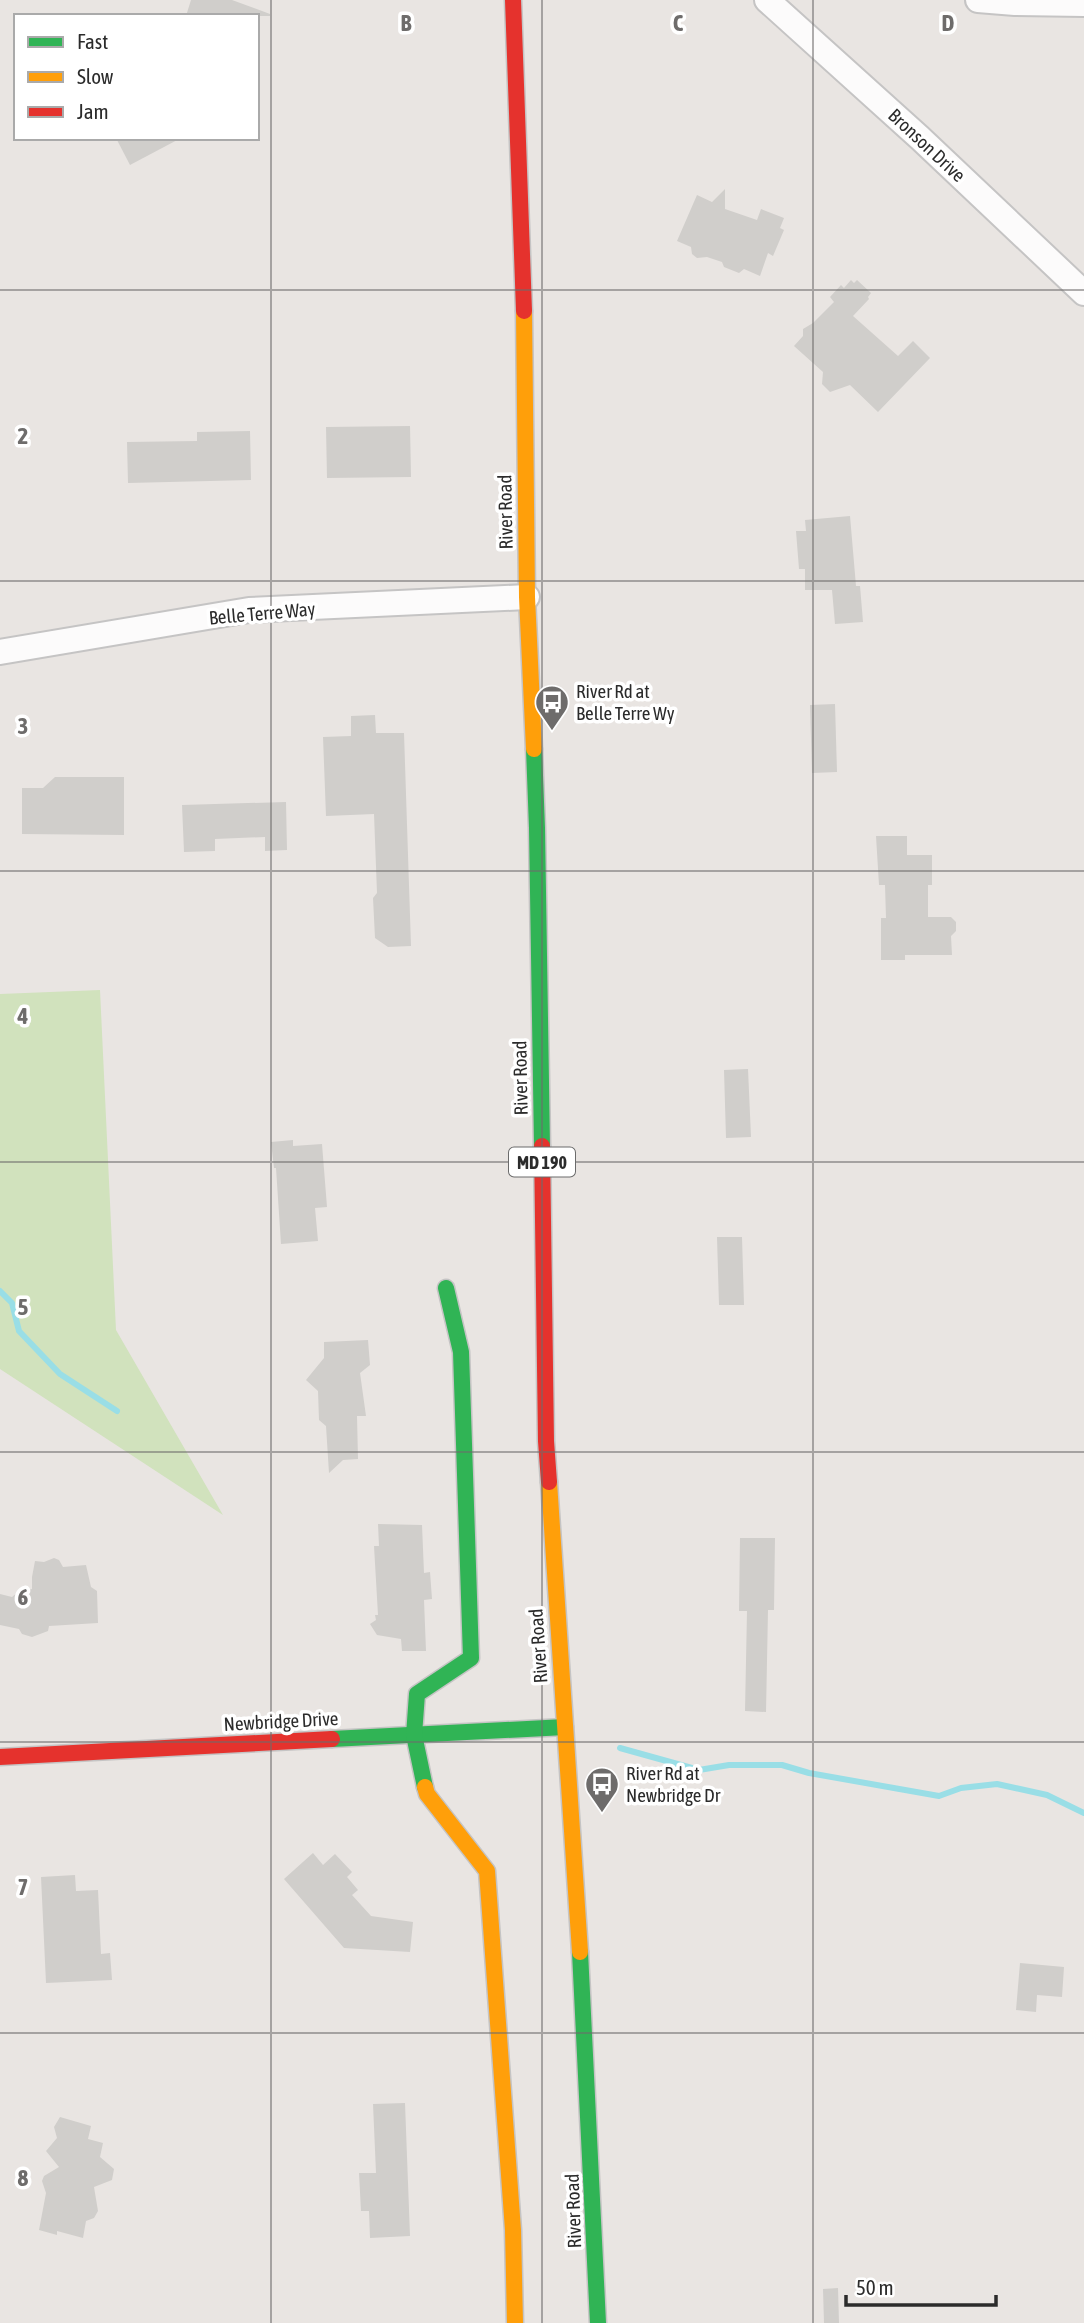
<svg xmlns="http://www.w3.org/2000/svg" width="1084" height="2323" font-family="'Asap Condensed',sans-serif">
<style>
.green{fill:#d1e2bd}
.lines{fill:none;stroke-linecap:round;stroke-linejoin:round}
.stream{stroke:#99dee6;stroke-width:6}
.building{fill:#d0cecb}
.street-casing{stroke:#c5c4c4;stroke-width:28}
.fast-casing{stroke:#c5c4c4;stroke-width:19}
.slow-casing{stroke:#c5c4c4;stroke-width:19}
.jam-casing{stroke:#c5c4c4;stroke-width:19}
.street{stroke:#fcfbfb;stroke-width:24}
.fast{stroke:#30b455;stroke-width:16}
.slow{stroke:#ff9f0a;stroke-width:16}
.jam{stroke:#e5322d;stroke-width:16}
.grid{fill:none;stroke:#6e6c6b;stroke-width:2;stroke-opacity:0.55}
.labels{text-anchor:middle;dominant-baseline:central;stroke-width:7;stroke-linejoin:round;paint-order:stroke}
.shield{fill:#fff;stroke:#6b6b6b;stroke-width:2}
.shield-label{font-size:18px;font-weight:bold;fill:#2b2b2b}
.street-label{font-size:19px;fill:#2b2b2b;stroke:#fff}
.poi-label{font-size:19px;fill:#2b2b2b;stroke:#fff;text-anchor:start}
.grid-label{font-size:23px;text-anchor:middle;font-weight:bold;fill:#6e6c6b;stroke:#fff;stroke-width:7;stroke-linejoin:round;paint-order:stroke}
</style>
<rect width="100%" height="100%" fill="#e9e5e2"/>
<polygon class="green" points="100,990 116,1330 223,1515 0,1369 0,994"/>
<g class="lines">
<g class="stream">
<polyline points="0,1291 12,1303 19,1331 60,1374 117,1411"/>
<polyline points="620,1748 699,1770 729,1765 782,1765 809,1773 939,1796 961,1788 997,1784 1047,1795 1084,1813"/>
</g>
</g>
<g class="building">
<polygon points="191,0 232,0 270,14 270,16 186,16"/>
<polygon points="116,138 181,138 130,165"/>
<polygon points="725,189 725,209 757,220 761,209 784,218 780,228 784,230 773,256 768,253 760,276 744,269 739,273 724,267 722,262 707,257 697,258 692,254 691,247 677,241 697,195 712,202"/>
<polygon points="851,280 854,283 857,280 871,293 868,297 869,299 853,316 898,356 913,341 930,358 878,412 850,385 830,392 822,384 823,372 794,346 803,336 803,329 813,323 834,302 830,297 841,285 844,288"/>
<polygon points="410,426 411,477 327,478 326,427"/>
<polygon points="250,431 251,480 128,483 127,442 197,441 197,432"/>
<polygon points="850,516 856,586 860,586 863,622 835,624 832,590 805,590 805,569 799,569 796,531 806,531 805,520"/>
<polygon points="835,704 837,772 812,773 810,705"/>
<polygon points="375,715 376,733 404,733 411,946 388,947 375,938 373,898 377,893 374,814 326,816 323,737 351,736 351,716"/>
<polygon points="55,777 124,777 124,835 22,834 22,788 43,788"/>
<polygon points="286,802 287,850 265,851 265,837 215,839 215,851 184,852 182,805"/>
<polygon points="876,836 907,836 907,855 932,855 932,885 928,885 928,917 951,917 956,922 956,931 951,936 952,955 905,955 905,960 881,960 881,918 886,918 885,885 879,885"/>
<polygon points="748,1069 751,1137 726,1138 724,1070"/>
<polygon points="293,1140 293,1146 322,1144 327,1207 315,1208 318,1241 281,1244 276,1168 274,1168 271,1142"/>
<polygon points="717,1237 742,1237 744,1305 719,1305"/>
<polygon points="368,1340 370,1365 360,1373 366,1416 357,1416 358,1459 343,1460 329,1473 326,1426 319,1420 318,1391 306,1380 324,1358 324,1342"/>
<polygon points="378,1524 422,1525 424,1573 430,1572 432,1599 424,1600 426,1651 402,1651 401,1639 377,1635 370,1624 376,1620 375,1615 378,1615 374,1546 379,1546"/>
<polygon points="740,1538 775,1538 774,1610 768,1610 766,1712 745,1711 747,1611 739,1611"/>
<polygon points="54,1558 59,1560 63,1567 86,1565 91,1587 97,1591 98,1623 49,1626 48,1631 32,1637 22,1634 19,1629 0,1625 0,1594 12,1597 17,1593 32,1589 32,1577 35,1561 44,1562"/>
<polygon points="313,1853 323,1865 335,1854 352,1872 347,1877 358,1890 352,1895 371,1916 413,1922 410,1952 344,1948 284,1879"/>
<polygon points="75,1875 76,1891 98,1890 101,1954 110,1953 112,1980 46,1983 41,1877"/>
<polygon points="1020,1963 1064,1967 1062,1997 1037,1995 1036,2012 1016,2010"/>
<polygon points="405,2103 410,2236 370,2238 369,2211 361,2211 359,2173 376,2173 373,2104"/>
<polygon points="60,2117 91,2126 88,2139 103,2143 100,2157 114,2169 112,2180 94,2187 98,2211 94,2218 86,2221 83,2238 57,2231 57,2235 39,2230 46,2193 42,2181 44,2176 59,2167 46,2151 57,2138 54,2127"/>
<polygon points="838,2288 839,2323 824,2323 823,2289"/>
</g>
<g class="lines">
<g class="street-casing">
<g id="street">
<polyline points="767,0 920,138 1084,293"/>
<polyline points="978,0 1015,3 1084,4"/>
<polyline points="0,652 249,610 527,597"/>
</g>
</g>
<g class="fast-casing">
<g id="fast">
<polyline points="534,749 537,828 542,1146"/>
<polyline points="332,1739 565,1727"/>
<polyline points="425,1787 414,1735 417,1694 471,1658 461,1352 446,1288"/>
<polyline points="580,1952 598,2323"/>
</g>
</g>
<g class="slow-casing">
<g id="slow">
<polyline points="524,311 527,597 534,749"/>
<polyline points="549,1482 580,1952"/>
<polyline points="425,1787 427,1794 487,1871 513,2230 515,2323"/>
</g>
</g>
<g class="jam-casing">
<g id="jam">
<polyline points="513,0 524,311"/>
<polyline points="542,1146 546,1441 549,1482"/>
<polyline points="0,1757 332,1739"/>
</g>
</g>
<use href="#street" class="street"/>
<use href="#fast" class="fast"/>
<use href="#slow" class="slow"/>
<use href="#jam" class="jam"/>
</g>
<path class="grid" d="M271,0V2323M542,0V2323M813,0V2323M0,290H1084M0,581H1084M0,871H1084M0,1162H1084M0,1452H1084M0,1742H1084M0,2033H1084"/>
<defs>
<g id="bus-pin" transform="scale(1.75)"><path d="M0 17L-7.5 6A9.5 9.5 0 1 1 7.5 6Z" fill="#6e6c6b" stroke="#fff"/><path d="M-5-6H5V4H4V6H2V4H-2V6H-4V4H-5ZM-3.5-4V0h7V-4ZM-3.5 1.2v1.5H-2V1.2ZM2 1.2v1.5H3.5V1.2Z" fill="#fff"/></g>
</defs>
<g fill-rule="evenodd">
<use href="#bus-pin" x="552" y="702"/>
<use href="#bus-pin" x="602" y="1784"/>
</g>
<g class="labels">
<rect class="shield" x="509" y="1147.5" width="66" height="29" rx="5"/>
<g class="shield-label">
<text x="542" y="1162">MD 190</text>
</g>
<g class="street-label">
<text transform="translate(927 145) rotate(43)">Bronson Drive</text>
<text transform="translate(505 512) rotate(-91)">River Road</text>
<text transform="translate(262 613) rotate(-5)">Belle Terre Way</text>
<text transform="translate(520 1078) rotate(-91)">River Road</text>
<text transform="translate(538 1646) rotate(-94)">River Road</text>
<text transform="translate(281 1721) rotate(-3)">Newbridge Drive</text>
<text transform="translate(573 2211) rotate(-92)">River Road</text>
</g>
<g class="poi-label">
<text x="576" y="691">River Rd at<tspan x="576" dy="22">Belle Terre Wy</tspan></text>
<text x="626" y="1773">River Rd at<tspan x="626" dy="22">Newbridge Dr</tspan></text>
</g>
</g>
<g class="grid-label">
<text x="406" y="31">B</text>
<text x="678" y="31">C</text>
<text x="948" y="31">D</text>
<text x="23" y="444">2</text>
<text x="23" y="734">3</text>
<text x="23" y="1024">4</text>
<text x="23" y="1315">5</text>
<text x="23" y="1605">6</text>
<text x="23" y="1895">7</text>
<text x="23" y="2186">8</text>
</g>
<rect x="14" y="14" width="245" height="126" fill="#ffffff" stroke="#aaaaaa" stroke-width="2"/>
<rect x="28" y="37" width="35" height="10" fill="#30b455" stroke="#aaaaaa" stroke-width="2"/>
<text x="77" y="49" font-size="21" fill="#2b2b2b">Fast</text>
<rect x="28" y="72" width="35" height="10" fill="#ff9f0a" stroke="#aaaaaa" stroke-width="2"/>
<text x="77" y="84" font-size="21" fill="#2b2b2b">Slow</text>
<rect x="28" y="107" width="35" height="10" fill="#e5322d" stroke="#aaaaaa" stroke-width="2"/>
<text x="77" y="119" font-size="21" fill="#2b2b2b">Jam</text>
<path d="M846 2295v10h150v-10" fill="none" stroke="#2b2b2b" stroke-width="3.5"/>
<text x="856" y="2295" font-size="21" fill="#2b2b2b" stroke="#ffffff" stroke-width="5" paint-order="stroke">50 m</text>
</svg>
